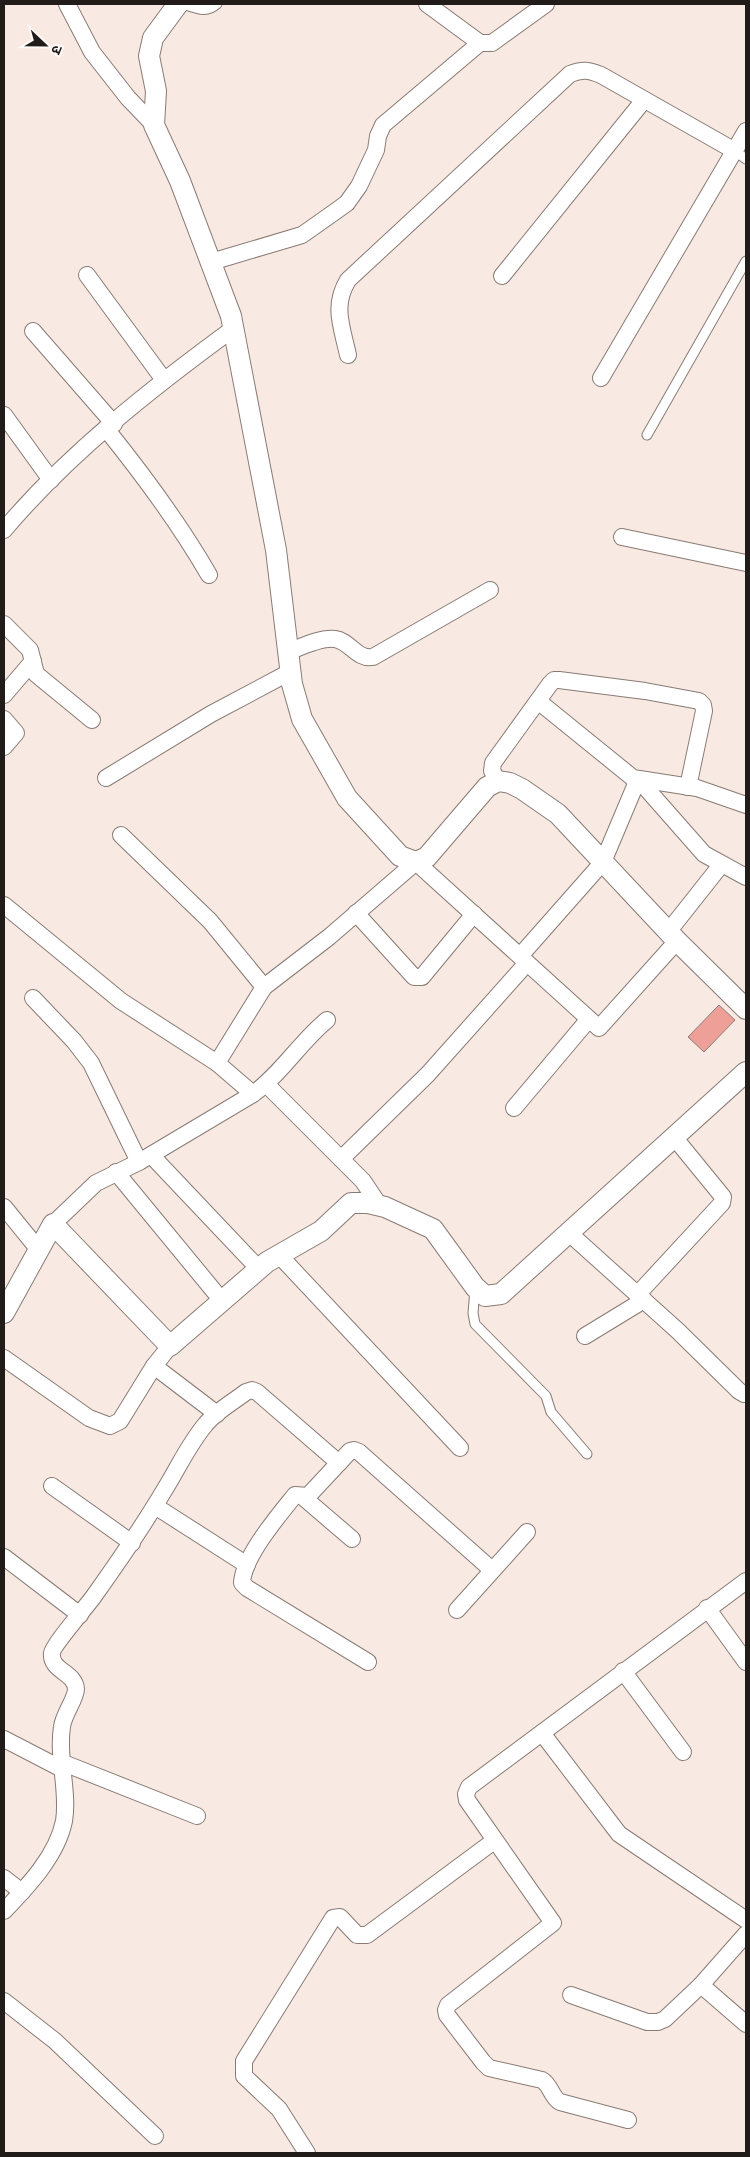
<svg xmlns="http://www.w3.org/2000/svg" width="750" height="2157" font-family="Karla,'Noto Sans Devanagari',sans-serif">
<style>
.building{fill:#ee9f98;stroke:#8d7e7c}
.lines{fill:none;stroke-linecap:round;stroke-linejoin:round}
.service-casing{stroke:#887b74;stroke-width:11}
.minor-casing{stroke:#887b74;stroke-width:18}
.tertiary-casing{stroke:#887b74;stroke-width:22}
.service{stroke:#fff;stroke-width:9}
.minor{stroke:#fff;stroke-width:16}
.tertiary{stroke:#fff;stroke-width:20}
</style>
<rect width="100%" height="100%" fill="#f8e9e2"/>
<polygon class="building" points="719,1005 735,1020 704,1052 688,1037"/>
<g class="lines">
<g class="service-casing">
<g id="service">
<path d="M183,4C196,8 206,14 217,4"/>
<polyline points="735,151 746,159"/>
<polyline points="647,435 746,261"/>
<polyline points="475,1289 473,1313 475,1324 546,1396 551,1412 587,1454"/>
</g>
</g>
<g class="minor-casing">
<g id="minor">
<polyline points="67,4 92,52 128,98 154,125"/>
<polyline points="427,4 480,43 492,43 546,4"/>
<polyline points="211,262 302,235 336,211 347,203 359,186 376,150 378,136 383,125 480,43"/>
<polyline points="87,275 164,380"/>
<polyline points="502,276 644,100"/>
<polyline points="33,331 114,424"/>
<path d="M348,355C342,327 332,306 348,280L570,74C582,69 589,70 601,75L735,151"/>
<polyline points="601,378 746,131"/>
<polyline points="4,415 51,480"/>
<path d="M107,430C144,476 179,523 209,575"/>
<path d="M4,530C69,453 152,388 234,328"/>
<polyline points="622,537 746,563"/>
<polyline points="4,624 30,650 36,674 92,720"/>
<path d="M288,652C301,647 321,637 335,639C350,641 357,660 373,657L490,590"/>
<polyline points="4,695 33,661"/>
<polyline points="538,701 633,778 697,788 746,805"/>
<polyline points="4,719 16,733 4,747"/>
<polyline points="106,778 211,714 290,672"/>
<polyline points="498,781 492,771 493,763 550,684 554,680 559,680 645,691 699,701 703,705 704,711 688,787"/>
<polyline points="121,835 210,921 264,987"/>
<polyline points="4,905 121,1001 217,1063 253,1094"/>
<polyline points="356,913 414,977 422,977 474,914"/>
<polyline points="668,932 721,865"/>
<polyline points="520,956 603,862 638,779 704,854 746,877"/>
<polyline points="33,998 74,1041 91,1063 139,1162"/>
<polyline points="217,1063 264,987 329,937 416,862 599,1028 677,941"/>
<polyline points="266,1084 363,1181 379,1205"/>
<polyline points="514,1108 589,1019"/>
<polyline points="151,1155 259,1269"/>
<polyline points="341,1159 428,1074 527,963"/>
<polyline points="116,1172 223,1302"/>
<polyline points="4,1207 39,1250"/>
<path d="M53,1224L96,1183L139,1162L253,1094C282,1073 300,1042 327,1020"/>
<polyline points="569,1233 678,1331 739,1391 744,1394 746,1393"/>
<polyline points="279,1255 460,1448"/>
<polyline points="637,1295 722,1203 723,1197 674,1137"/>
<polyline points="585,1336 644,1300"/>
<polyline points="4,1358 89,1418 110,1426 120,1421 154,1366 170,1346"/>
<polyline points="154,1366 217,1414"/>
<polyline points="52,1486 132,1543"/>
<polyline points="303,1497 352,1539"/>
<polyline points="155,1506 247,1565"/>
<polyline points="4,1557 80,1615"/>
<polyline points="707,1608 746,1662"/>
<polyline points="457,1610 527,1532"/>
<path d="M368,1662L247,1588L242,1583C243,1557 279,1515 295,1495L308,1496L350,1451L354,1450L359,1452L492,1570"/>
<polyline points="623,1671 683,1752"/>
<polyline points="542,1733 619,1834 746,1920"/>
<polyline points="4,1739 62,1769"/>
<polyline points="61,1762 197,1816"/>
<polyline points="4,1878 22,1892"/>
<path d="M4,1911C27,1887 57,1856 64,1821C69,1792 57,1757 62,1727C63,1715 76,1699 76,1689C75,1672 50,1671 52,1653C53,1645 87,1606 94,1596C119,1561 143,1526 165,1489C178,1468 189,1444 205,1425C215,1412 233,1402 246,1392L252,1390L257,1392L339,1463"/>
<polyline points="746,1934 701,1985 746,2024"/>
<polyline points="571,1995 647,2022 658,2022 665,2019 701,1985"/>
<polyline points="4,2001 55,2041 155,2136"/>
<path d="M628,2120L560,2102C551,2097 551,2085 542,2080L489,2068L483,2062L447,2015L446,2010L448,2005L553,1923L467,1800L466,1794L469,1787L746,1581"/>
<polyline points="307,2153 279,2109 244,2076 244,2061 333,1918 340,1917 357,1935 367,1935 494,1841"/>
</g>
</g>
<g class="tertiary-casing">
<g id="tertiary">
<polyline points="178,4 153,38 149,56 156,91 154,125 180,181 231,316 276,550 292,684 302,719 347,798 400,856 416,862 427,857 487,787 498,781 510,783 522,789 558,814 677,941 746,1009"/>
<polyline points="4,1313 53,1224 170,1346 267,1262 321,1231 351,1203 368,1203 385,1207 433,1229 475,1287 485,1296 501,1294 746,1072"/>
</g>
</g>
<use href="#service" class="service"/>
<use href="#minor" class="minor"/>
<use href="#tertiary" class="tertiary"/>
</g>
<rect width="750" height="2157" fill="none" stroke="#211c1a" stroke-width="10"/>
<g transform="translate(45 45) rotate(112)" stroke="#fef8f6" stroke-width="4" paint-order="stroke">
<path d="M0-4L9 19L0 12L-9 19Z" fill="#211c1a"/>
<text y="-8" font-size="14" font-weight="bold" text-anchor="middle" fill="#211c1a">उ</text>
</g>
</svg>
